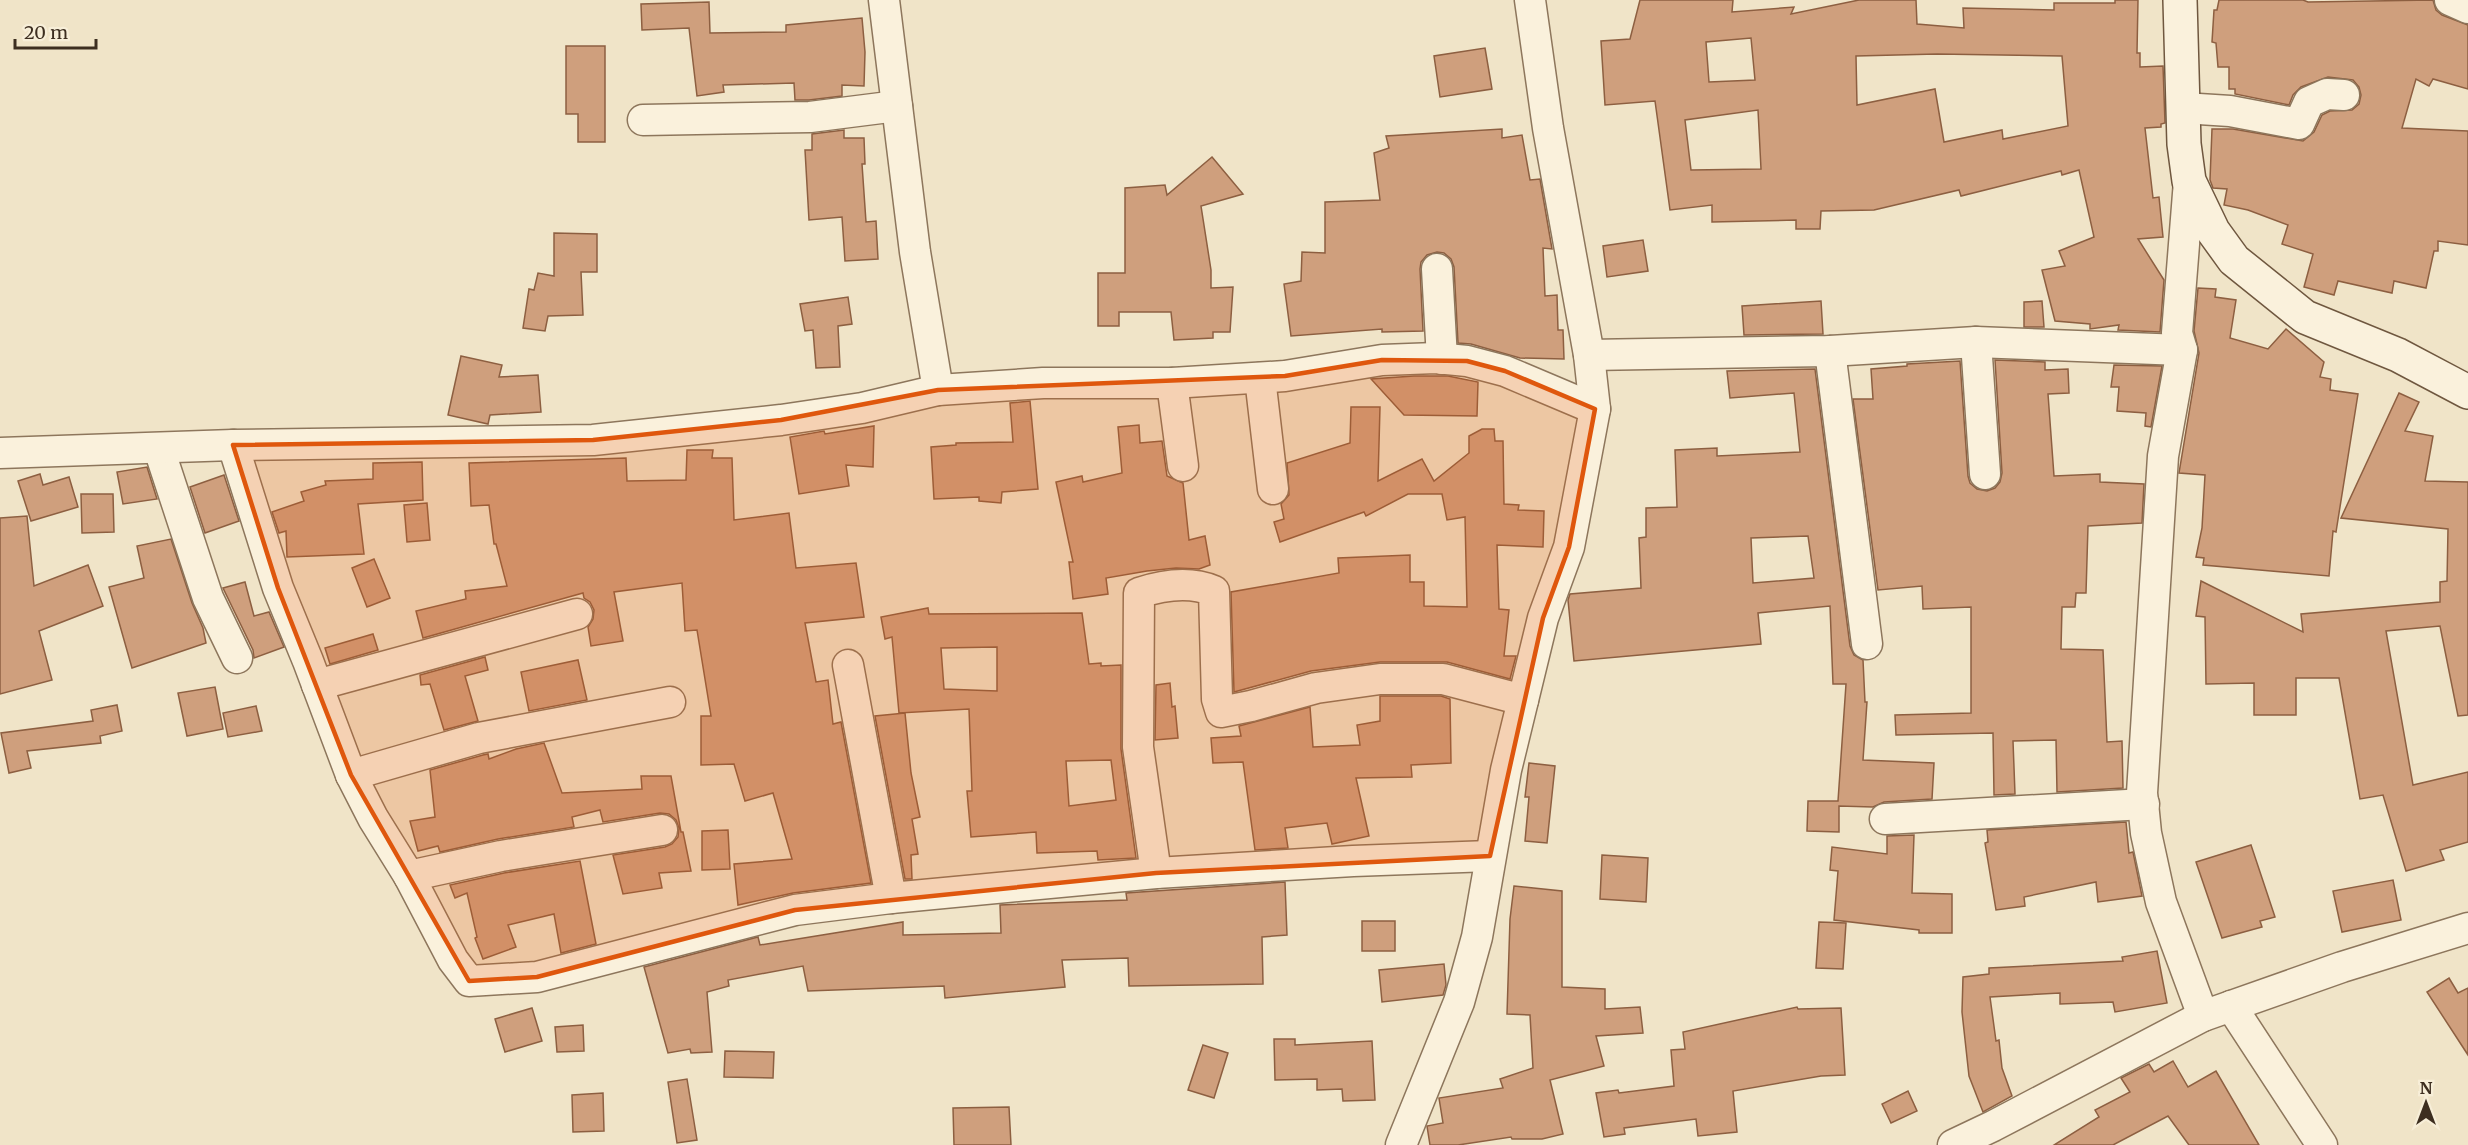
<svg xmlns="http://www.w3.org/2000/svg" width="2468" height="1145" font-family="Merriweather,serif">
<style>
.building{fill:#cf9f7d;stroke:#8d5f41;stroke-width:1.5;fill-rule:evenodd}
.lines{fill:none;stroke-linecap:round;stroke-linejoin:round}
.street-casing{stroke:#8d765c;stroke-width:33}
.secondary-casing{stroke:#6f573f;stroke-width:36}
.street{stroke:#faf1dc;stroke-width:30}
.secondary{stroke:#faf1dc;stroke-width:33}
.marked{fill:#df570d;fill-opacity:0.2;stroke:#df570d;stroke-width:4.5;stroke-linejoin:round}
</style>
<rect width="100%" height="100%" fill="#f0e4c8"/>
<g class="building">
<path d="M1640,0H1733L1732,12L1794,7L1791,14L1859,0H1916L1917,24L1964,28L1963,8L2054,10V3H2115V0H2138L2137,53H2140V67L2163,66L2165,123L2161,124V127L2145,128L2153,198L2159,197L2163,237L2138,239L2164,280L2160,332L2118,330L2119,325L2090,329V324L2055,321L2042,270L2065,266L2059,251L2094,237L2079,170L2062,175L2061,171L1961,196L1959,190L1874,210L1821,211L1820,229H1796V220L1712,222V205L1670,210L1655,101L1605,105L1601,41L1630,39ZM1751,38L1755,80L1709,82L1706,42ZM1937,54L2062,56L2068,126L2003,139L2002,130L1944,142L1935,89L1857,105L1856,56ZM1758,110L1761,169L1691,170L1685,120Z"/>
<polygon points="2219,0 2303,0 2308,2 2433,0 2436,10 2442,15 2468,25 2468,89 2433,79 2429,86 2416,79 2402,128 2468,131 2468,245 2438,241 2438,251 2434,251 2426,288 2394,281 2392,293 2338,281 2334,295 2304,287 2313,254 2282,244 2288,225 2248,210 2224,205 2227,189 2213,188 2210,180 2212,129 2233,129 2303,141 2314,132 2322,115 2330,111 2352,110 2359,104 2361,95 2359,87 2353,80 2328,77 2301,87 2293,95 2289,105 2235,94 2235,89 2229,89 2229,67 2218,67 2216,43 2212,42 2214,10 2217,10"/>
<polygon points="709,2 710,33 786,32 786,25 862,18 865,52 864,86 842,85 842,96 809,100 795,100 794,83 723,85 724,92 697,96 689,28 642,30 641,4"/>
<polygon points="566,46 605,46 605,142 578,142 578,114 566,114"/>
<polygon points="1485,48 1492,89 1440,97 1434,56"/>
<polygon points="1502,129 1502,138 1522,135 1530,180 1540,179 1552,249 1543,248 1545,296 1557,295 1558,330 1563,330 1564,359 1520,358 1471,344 1458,343 1454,267 1451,259 1444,253 1437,252 1427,255 1421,262 1420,269 1423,331 1382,332 1382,329 1291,336 1284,284 1301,281 1302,252 1325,253 1325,202 1380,200 1374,153 1389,148 1386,136"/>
<polygon points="844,130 844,138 864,138 865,164 862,164 866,222 876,221 878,259 845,261 842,217 809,220 805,150 812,150 812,134"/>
<polygon points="1212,157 1243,194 1201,206 1211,270 1211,288 1233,287 1230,332 1213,332 1213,338 1174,340 1171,312 1119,312 1119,326 1098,326 1098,273 1125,273 1125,188 1165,185 1167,195"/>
<polygon points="554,233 597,234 597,272 581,272 583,315 548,316 545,331 523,328 529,289 534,290 538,273 554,276"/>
<polygon points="1643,240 1648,271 1607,277 1603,246"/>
<polygon points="2198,288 2216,289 2215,297 2236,300 2230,338 2268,349 2286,329 2324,362 2320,377 2331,379 2330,390 2358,394 2336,532 2333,531 2329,576 2203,565 2204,558 2196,557 2202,528 2205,475 2179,473 2199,353 2194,331"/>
<polygon points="848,297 852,324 838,326 840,367 816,368 813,330 805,331 800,304"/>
<polygon points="1821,301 1823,334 1744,335 1742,306"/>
<polygon points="2042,301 2044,327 2024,327 2024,302"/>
<polygon points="461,356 502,365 499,377 538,375 541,412 490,415 488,424 448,415"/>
<polygon points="1995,360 2045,362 2045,370 2068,369 2069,393 2048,394 2054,476 2100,474 2100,482 2144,484 2142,523 2088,526 2086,593 2076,593 2075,607 2062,607 2061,649 2103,650 2107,742 2122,741 2123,788 2057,792 2056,740 2013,741 2015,794 1994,795 1993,733 1896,735 1895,715 1971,713 1971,607 1923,609 1922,586 1878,590 1853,399 1873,399 1871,369 1907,366 1907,364 1960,361 1968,476 1970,483 1977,489 1987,491 1995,488 2000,482 2002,473"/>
<polygon points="2114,365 2162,366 2151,427 2145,426 2146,413 2117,411 2119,387 2111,387"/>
<path d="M1815,369L1850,646L1854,655L1863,660L1865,702H1867L1863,760L1934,763L1932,799L1884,802L1873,807L1839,806V832L1807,831L1808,801H1838L1846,684H1833L1830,606L1758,613L1761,644L1574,661L1568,600L1570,594L1641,588L1639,538L1646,537V508L1677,507L1675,450L1717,448V456L1800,452L1794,393L1730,398L1727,371ZM1808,536L1814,578L1753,583L1751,538Z"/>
<polygon points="1414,376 1448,376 1478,382 1477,416 1404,415 1371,379"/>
<polygon points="2399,393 2419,402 2405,431 2433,436 2425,481 2468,482 2468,715 2458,716 2440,626 2386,631 2413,785 2468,772 2468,842 2440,850 2444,860 2406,871 2383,795 2360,799 2339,678 2296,678 2296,715 2254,715 2254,683 2206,684 2205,617 2196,616 2201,581 2303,632 2301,614 2440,602 2440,582 2447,581 2448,529 2341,518"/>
<polygon points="1030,401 1038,489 1002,492 1001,503 979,501 979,497 934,499 931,447 956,445 956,443 1013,442 1010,403"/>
<polygon points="1351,407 1380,407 1378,481 1422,459 1434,481 1469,453 1469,436 1482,429 1494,429 1495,441 1503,441 1504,504 1519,505 1518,510 1544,511 1543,547 1497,545 1499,609 1509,610 1504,656 1516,656 1510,679 1447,662 1380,662 1311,671 1234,692 1231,592 1339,573 1338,558 1410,555 1410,582 1424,582 1424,606 1467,607 1465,517 1447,520 1442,494 1408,494 1366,516 1364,512 1280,542 1274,522 1284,519 1281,504 1289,495 1287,463 1350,443"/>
<polygon points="1139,425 1140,443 1162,441 1167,476 1183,483 1189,540 1205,536 1210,565 1199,569 1176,568 1147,571 1106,578 1108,594 1073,599 1069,562 1073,562 1056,482 1082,476 1083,482 1122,473 1118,427"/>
<polygon points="874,426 873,467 846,465 849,486 799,494 790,437 824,431 825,434"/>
<polygon points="687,450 713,450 712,458 732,458 734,520 789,513 796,568 856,563 864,617 805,623 816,682 828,680 833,724 841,722 871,883 793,893 738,905 734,864 792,859 773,793 745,801 734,764 701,765 701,716 711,716 697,630 685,631 682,583 614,592 623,641 591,646 588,627 593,619 594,610 590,602 584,598 583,593 423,638 416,611 466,599 465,591 507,586 496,544 494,544 489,505 471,506 469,463 626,458 627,481 686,480"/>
<polygon points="422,462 423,500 358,504 364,554 287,557 286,531 279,533 272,512 304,501 301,492 326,485 325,481 373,479 373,463"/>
<polygon points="147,467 157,499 123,504 117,472"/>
<polygon points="40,474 43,485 69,477 78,507 31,521 18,481"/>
<polygon points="224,475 239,521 205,533 190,487"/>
<polygon points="81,494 113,494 114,532 82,533"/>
<polygon points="427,503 430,540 407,542 404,505"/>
<polygon points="27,516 34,586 88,565 103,606 39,631 52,680 0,694 0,518"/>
<polygon points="171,539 192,603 203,628 206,643 132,668 109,587 144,578 137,546"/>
<polygon points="374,559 390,598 367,607 352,568"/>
<polygon points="245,582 254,616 269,612 284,647 254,658 253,650 223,588"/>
<path d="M928,608L929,614L1082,613L1089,664L1101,663V666L1121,665V749L1136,858L1098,860L1097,851L1037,853L1036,832L971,837L967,791H972L969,709L899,713L892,637L885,639L881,617ZM997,647V691L944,689L941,648ZM1111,760L1116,800L1069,806L1066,761Z"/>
<polygon points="373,634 378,650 330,664 325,648"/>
<polygon points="485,657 488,670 465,676 478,721 444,730 430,684 421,685 420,675"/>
<polygon points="578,660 587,700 529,711 521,672"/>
<polygon points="1170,683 1172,707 1175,706 1178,738 1155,740 1156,685"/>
<polygon points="215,687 223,729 187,736 178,693"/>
<polygon points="1380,696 1441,696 1450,699 1451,763 1411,765 1412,777 1356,778 1369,836 1332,844 1327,823 1285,828 1288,848 1255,850 1243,762 1213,763 1211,738 1241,736 1239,726 1310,707 1313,747 1360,745 1357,725 1380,721"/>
<polygon points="117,705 122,731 100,736 101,743 27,751 31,768 9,773 1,733 93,721 91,710"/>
<polygon points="256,706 262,731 228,737 223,713"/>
<polygon points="905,713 911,773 920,817 912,819 918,854 911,855 912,879 905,879 875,716"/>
<polygon points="544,743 562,793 642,789 641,776 671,776 681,832 683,832 691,871 659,873 662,888 623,894 613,855 665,847 672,844 678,837 679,828 676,820 669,814 660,813 603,822 600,810 572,817 574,827 498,839 440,852 438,846 418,851 410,821 435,817 430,770 483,755 488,754 489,759 516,749"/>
<polygon points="1529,763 1555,766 1547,843 1525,841 1529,797 1525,797"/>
<polygon points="2126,822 2129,853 2133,852 2142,896 2098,902 2096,882 2024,897 2025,906 1996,910 1985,843 1988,842 1987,830"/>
<polygon points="728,830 730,869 702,870 702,831"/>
<polygon points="1914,835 1912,893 1952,894 1952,933 1919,933 1919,930 1834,920 1838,871 1830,870 1832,847 1887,854 1887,836"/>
<polygon points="2251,845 2275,917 2260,921 2262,927 2222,938 2196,862"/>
<polygon points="1602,855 1648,858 1646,902 1600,899"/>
<polygon points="580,861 596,944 561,953 554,914 508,925 516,947 483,959 475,938 477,937 467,893 455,898 450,885 504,873"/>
<polygon points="2393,880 2401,920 2342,932 2333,891"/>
<polygon points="1285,882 1287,935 1262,937 1263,984 1129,986 1128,958 1062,960 1065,987 945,998 944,986 808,991 803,966 728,980 729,986 707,992 712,1052 691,1053 690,1049 668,1053 644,967 758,937 760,945 903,922 903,935 1001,933 1000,905 1127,900 1126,893"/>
<polygon points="1514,886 1562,891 1562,987 1605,989 1605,1009 1640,1007 1643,1033 1596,1036 1604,1066 1550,1080 1563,1134 1542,1139 1512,1139 1511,1137 1458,1145 1430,1145 1427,1126 1443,1123 1439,1098 1503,1088 1500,1079 1533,1068 1530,1015 1507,1014 1510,919"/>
<rect x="1362" y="921" width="33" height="30"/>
<polygon points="1819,922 1846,923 1843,969 1816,968"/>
<polygon points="2157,951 2167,1003 2115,1012 2113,1002 2060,1004 2060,993 1990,997 1996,1041 1999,1040 2002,1068 2012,1096 1983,1112 1969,1076 1962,1012 1963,977 1989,974 1989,968 2123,961 2122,957"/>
<polygon points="1444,964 1446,985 1443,995 1382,1002 1379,970"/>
<polygon points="2449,978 2458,993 2468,988 2468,1055 2427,992"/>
<polygon points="1797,1007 1798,1009 1841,1008 1845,1075 1821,1076 1733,1091 1737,1132 1698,1136 1696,1119 1624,1128 1625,1134 1604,1137 1596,1093 1618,1090 1619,1093 1674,1086 1671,1050 1685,1049 1683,1032"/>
<polygon points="532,1008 542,1041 505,1052 495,1019"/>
<polygon points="583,1025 584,1051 557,1052 555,1027"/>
<polygon points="1274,1039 1295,1039 1295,1045 1372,1041 1375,1100 1343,1101 1342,1089 1317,1090 1317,1079 1275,1080"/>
<polygon points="1203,1045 1228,1053 1214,1098 1188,1090"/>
<polygon points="725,1051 774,1052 773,1078 724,1077"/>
<polygon points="2173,1061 2188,1087 2216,1071 2259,1145 2189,1145 2168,1116 2113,1145 2054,1145 2099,1117 2095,1110 2130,1092 2121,1078 2149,1064 2154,1072"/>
<polygon points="687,1079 697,1140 677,1143 668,1082"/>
<polygon points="1908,1091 1917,1111 1891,1123 1882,1104"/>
<polygon points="603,1093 604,1131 573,1132 572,1095"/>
<polygon points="1009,1107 1011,1145 954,1145 953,1108"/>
</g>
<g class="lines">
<g class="street-casing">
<g id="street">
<polyline points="884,0 915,252 938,390"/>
<polyline points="2450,0 2468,8"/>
<polyline points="2183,108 2230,111 2299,124 2309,102 2327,94 2344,95"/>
<polyline points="643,120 810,117 897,106"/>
<polyline points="2189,181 2177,333 2182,350 2163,456 2142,793 2146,833 2161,902 2203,1016"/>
<polyline points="1437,269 1442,359"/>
<polyline points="1976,342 1985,474"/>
<polyline points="1830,351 1867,644"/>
<polyline points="1589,355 1830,351 1976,342 2182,350"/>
<polyline points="1260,378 1273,489"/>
<polyline points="1172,383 1183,466"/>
<polyline points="233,445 278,588 308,661 351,775 373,818 409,876 453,960 469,981 537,977 795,910 891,898 1156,873 1353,861 1490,856"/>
<polyline points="159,449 208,598 237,658"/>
<polyline points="0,453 233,445 593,440 781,420 862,408 938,390 1043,383 1172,383 1285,376 1382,360 1436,358 1467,361 1505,371 1595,409"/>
<polyline points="848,665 891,898"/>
<polyline points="317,685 577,614"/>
<polyline points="351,775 479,738 670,702"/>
<polyline points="1885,819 2144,804"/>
<path d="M1156,873L1138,747L1139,593C1163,585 1190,581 1214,591L1217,699L1221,712L1251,706L1316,688L1380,679H1443L1523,700"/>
<polyline points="409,876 501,856 662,830"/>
<polyline points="2231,1006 2322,1145"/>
<polyline points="1401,1145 1459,1002 1477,937 1506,770 1543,618 1569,547 1595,409 1589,355 1548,128 1530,0"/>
<polyline points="1953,1145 1993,1126 2203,1016 2342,967 2468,928"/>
</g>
</g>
<g class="secondary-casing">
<polyline id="secondary" points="2180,0 2184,144 2189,181 2213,231 2234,260 2305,317 2398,355 2468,392"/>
</g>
<use href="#street" class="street"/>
<use href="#secondary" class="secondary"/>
</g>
<path class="marked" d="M1382,360L1467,361L1505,371L1595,409L1569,547L1543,618L1490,856L1156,873L795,910L537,977L469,981L351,775L278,588L233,445L593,440L781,420L938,390L1285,376Z"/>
<g transform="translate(2426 1103)" stroke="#f7eed8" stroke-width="4.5" paint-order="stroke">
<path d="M0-4.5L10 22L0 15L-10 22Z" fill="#3d2e20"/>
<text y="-9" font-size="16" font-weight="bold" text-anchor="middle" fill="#3d2e20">N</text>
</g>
<path d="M15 39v9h81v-9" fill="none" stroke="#3d2e20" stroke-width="3"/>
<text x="24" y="39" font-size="18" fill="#3d2e20" stroke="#f7eed8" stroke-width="4.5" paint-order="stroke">20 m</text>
</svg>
